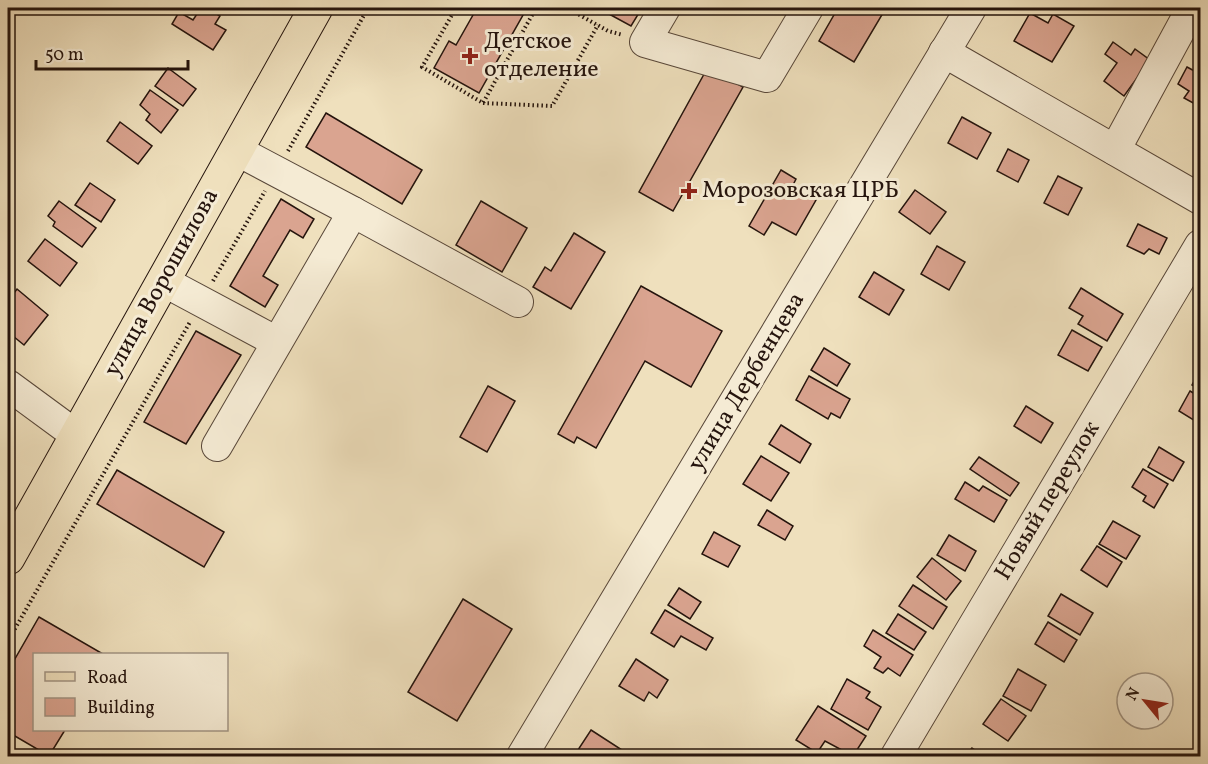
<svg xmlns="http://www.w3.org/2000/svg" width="1208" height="764" font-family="Vollkorn,serif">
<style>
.building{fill:#daa490;stroke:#25140d;stroke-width:1.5}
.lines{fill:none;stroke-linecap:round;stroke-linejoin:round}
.minor-casing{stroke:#584739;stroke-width:32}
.major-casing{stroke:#25140d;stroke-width:35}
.path{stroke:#25140d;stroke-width:4;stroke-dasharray:1.5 3;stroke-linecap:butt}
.minor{stroke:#f5ebd4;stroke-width:30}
.major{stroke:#efe0bd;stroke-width:33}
.poi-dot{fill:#8f2418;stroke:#f5ebd4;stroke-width:2}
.labels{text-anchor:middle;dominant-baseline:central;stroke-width:6;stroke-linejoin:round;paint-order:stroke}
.poi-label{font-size:24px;fill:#25140d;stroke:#f5ebd4;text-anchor:start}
.street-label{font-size:24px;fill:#25140d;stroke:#f5ebd4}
</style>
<rect width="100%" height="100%" fill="#efe0bd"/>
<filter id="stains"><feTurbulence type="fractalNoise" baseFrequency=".00333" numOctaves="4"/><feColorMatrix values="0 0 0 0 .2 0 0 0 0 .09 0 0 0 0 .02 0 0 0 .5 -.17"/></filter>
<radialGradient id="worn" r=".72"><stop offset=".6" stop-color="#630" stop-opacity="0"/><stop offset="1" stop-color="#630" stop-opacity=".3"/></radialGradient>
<g class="building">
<polygon points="201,8 207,8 220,16 215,24 226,30 213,50 172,24 179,12 193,20"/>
<polygon points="477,8 527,8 479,93 434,68 449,41 456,45"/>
<polygon points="598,8 642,8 631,26"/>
<polygon points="838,8 886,8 854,62 819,41"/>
<polygon points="1030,13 1048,23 1053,14 1074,26 1052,62 1014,41"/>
<polygon points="1113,42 1131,55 1135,49 1150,60 1124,96 1104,81 1117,63 1105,54"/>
<polygon points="708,67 743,87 673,211 639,192"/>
<polygon points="1187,67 1200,74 1200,95 1195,104 1184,98 1189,91 1178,84"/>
<polygon points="168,68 196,89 183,106 155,86"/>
<polygon points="150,90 178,110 161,133 146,120 150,114 140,105"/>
<polygon points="326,113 422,170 402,204 306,147"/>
<polygon points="962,117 991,133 977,159 948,143"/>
<polygon points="120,122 152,146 138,164 107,141"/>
<polygon points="1008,149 1029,160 1018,182 997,171"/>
<polygon points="781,170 796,179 792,187 816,200 796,235 772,222 764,235 749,226"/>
<polygon points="1058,176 1082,188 1068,215 1044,203"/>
<polygon points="90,183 115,200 101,222 75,205"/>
<polygon points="915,190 946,212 930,234 899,212"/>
<polygon points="281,199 314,219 303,238 290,230 263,276 278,285 265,307 230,286"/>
<polygon points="59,201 96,228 82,247 53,226 55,222 48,216"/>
<polygon points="481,201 527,228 502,272 456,245"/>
<polygon points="1138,224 1167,238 1159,254 1149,249 1144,254 1127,246"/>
<polygon points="574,233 605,252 571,309 533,287 545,267 551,271"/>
<polygon points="45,239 77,263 60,286 28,261"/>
<polygon points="937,246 965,262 949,290 921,274"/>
<polygon points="874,272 904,290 889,315 859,297"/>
<polygon points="641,286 722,331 691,387 645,361 596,448 577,437 574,443 558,434"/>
<polygon points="1081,288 1123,314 1107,341 1078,324 1083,316 1069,308"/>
<polygon points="17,289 48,315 24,345 8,332 8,301"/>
<polygon points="1072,330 1102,347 1088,371 1058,355"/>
<polygon points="196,331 241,355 186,444 144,422"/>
<polygon points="824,348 850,364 837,386 811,370"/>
<polygon points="1200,370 1200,390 1192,385"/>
<polygon points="809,376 850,399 840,418 831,413 828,419 796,400"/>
<polygon points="488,386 515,401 487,452 460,437"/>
<polygon points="1190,391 1200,397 1200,424 1179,411"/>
<polygon points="1026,406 1053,423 1041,443 1014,426"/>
<polygon points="781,425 811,444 800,463 769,444"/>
<polygon points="1159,447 1184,462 1173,481 1148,467"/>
<polygon points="761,456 789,473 771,501 743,484"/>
<polygon points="979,457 1019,483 1010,496 970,469"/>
<polygon points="1143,469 1168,484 1154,508 1143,501 1146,496 1132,487"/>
<polygon points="117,470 224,532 204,567 97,504"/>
<polygon points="965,482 979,491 983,486 1007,500 994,522 955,499"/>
<polygon points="767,510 793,526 785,540 758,525"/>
<polygon points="1113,521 1140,536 1126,559 1099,544"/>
<polygon points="714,532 740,546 728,567 702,554"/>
<polygon points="949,535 976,551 965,571 937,555"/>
<polygon points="1097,546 1122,562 1107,587 1081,570"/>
<polygon points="932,558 961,581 946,600 917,577"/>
<polygon points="913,585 947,607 933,629 899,606"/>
<polygon points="679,588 701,602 690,619 668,605"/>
<polygon points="1061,594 1093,613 1080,635 1048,616"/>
<polygon points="463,599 512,629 457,721 408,692"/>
<polygon points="665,610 713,638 706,650 681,636 674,647 651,633"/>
<polygon points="898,614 926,632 914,650 886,633"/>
<polygon points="39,617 103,654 34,654 34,730 65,730 49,756 8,732 8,671"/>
<polygon points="1048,622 1077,640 1064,662 1035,644"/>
<polygon points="873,630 913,655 900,676 888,668 883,673 874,668 881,657 864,646"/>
<polygon points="636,659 668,680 657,698 649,692 644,701 619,686"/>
<polygon points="1018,669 1046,685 1031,711 1003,696"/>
<polygon points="847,679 870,692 866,698 881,707 868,730 831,709"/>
<polygon points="1001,699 1026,716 1008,741 983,724"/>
<polygon points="818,706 866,736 853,756 825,741 817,753 796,740"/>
<polygon points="591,730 622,750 618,756 574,756"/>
<polygon points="972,748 984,756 965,756"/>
</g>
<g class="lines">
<g class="minor-casing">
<g id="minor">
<polyline points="665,8 645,42 767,77 808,8"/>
<polyline points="944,52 1200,199"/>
<polyline points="236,150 353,212"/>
<polyline points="1115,150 1192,8"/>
<polyline points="163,281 277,342"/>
<polyline points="8,385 76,435"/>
<polyline points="217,446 353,212 518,302"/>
<polyline points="522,756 971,8"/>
<polyline points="896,756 1200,245"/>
</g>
</g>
<g class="major-casing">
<polyline id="major" points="8,558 316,8"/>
</g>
<g class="path">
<polyline points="456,8 422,67 483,103 536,8"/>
<polyline points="567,8 608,31 623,35"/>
<polyline points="483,103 552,106 598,25"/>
<polyline points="288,151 368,8"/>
<polyline points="213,281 265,191"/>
<polyline points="8,641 190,322"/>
</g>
<use href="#minor" class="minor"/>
<use href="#major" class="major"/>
</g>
<g class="poi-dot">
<path d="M467 47h6v6h6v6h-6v6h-6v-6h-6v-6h6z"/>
<path d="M686 182h6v6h6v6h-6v6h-6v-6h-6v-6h6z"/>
</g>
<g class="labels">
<g class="poi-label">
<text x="484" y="42">Детское<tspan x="484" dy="28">отделение</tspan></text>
<text x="702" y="191">Морозовская ЦРБ</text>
</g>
<g class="street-label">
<text transform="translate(162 283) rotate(-61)">улица Ворошилова</text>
<text transform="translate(747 382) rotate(-59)">улица Дербенцева</text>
<text transform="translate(1048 501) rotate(-59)">Новый переулок</text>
</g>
</g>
<rect width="1208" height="764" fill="none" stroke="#efe0bd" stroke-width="30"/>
<rect x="9" y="9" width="1190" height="746" fill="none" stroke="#25140d" stroke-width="3"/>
<rect x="15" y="15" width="1178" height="734" fill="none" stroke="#25140d" stroke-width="1.5"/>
<rect x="33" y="653" width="195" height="78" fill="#f5ebd4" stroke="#a29584" stroke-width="1.5"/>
<rect x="45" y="672" width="30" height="9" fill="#efe0bd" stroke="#a29584" stroke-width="1.5"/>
<text x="87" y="683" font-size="18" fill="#25140d">Road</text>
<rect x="45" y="698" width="30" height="18" fill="#daa490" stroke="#a29584" stroke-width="1.5"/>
<text x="87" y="713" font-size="18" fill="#25140d">Building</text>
<g transform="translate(1145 701) rotate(300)"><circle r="28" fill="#f5ebd4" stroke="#a29584" stroke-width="1.5"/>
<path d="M0-4.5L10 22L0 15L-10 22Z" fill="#8f2418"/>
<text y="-9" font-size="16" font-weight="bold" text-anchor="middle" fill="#25140d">N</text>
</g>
<path d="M36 60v9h152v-9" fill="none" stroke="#25140d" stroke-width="3"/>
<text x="45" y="60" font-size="18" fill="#25140d" stroke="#f5ebd4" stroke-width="4.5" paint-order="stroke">50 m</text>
<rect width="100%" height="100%" filter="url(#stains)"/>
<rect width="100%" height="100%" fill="url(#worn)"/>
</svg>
